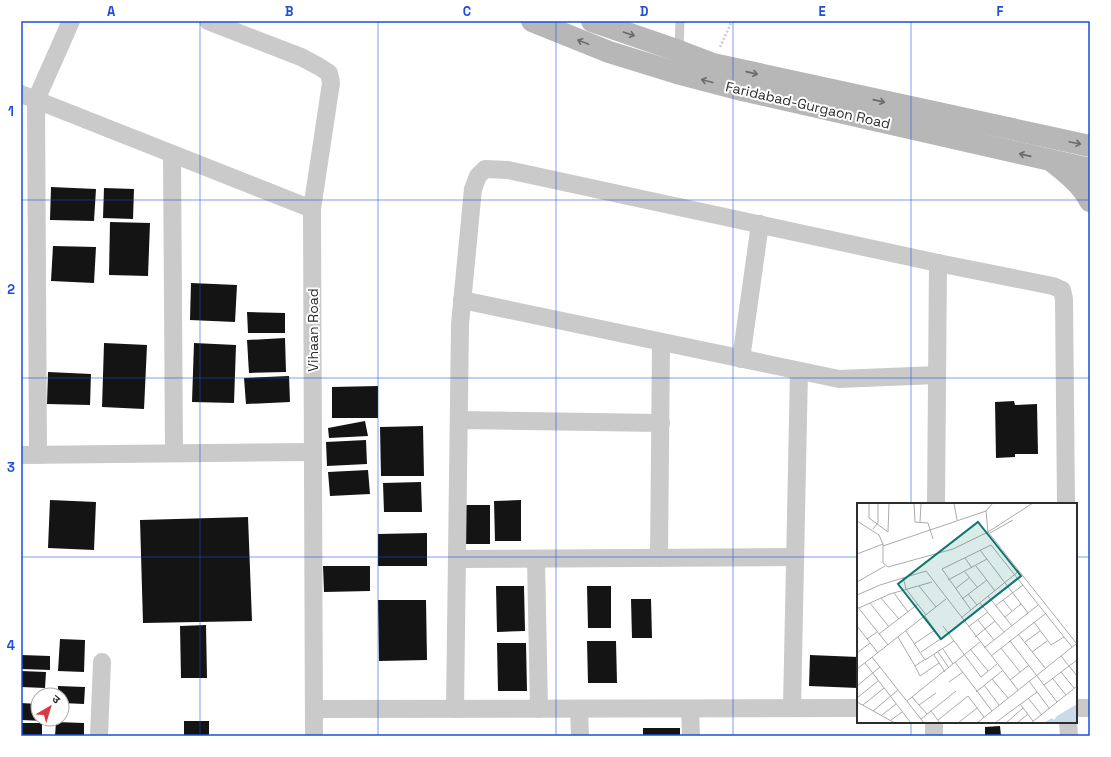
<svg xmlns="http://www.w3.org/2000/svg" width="1111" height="757" font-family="'Space Grotesk','Noto Sans Devanagari',sans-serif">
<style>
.building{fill:#141414}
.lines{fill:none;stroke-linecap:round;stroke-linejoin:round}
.path{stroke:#cacaca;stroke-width:2.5;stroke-dasharray:2 2;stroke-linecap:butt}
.service{stroke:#cacaca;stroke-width:9}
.minor{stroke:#cacaca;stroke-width:18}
.secondary{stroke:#b7b7b7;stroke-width:22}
.oneway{stroke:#6b6b6b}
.grid{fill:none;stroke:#1d4ed8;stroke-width:1;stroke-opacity:0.55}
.labels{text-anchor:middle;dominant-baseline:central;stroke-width:4;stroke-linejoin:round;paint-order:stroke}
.street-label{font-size:14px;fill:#2d2d2d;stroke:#fff}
.inset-road{fill:none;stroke:#ababab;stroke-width:1}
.view{fill:#0f766e;fill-opacity:0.15;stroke:#0f766e;stroke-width:2}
.inset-edge{fill:none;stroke:#2d2d2d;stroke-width:2}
.neatline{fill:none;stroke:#1d4ed8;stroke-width:1.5}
.grid-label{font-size:13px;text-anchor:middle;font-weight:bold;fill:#1d4ed8}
</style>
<rect width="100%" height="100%" fill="#fff"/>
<g class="building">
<polygon points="51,187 96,189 94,221 50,220"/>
<polygon points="104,188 134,189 133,219 103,218"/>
<polygon points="110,222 150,223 148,276 109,275"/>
<polygon points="53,246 96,247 94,283 51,281"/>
<polygon points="191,283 237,285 235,322 190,320"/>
<polygon points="247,312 285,313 285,333 248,333"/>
<polygon points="285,338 286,372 249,373 247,340"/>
<polygon points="104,343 147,345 144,409 102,407"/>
<polygon points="194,343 236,345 234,403 192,402"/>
<polygon points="48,372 91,374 90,405 47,404"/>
<polygon points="289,376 290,402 246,404 244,378"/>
<polygon points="378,386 378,418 332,418 332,387"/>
<polygon points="1014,401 1015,405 1037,404 1038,454 1015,454 1015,457 996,458 995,402"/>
<polygon points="365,421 368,436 329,438 328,428"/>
<polygon points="423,426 424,476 381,476 380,427"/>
<polygon points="366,440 367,464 327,466 326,442"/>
<polygon points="368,470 370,494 330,496 328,472"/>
<polygon points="421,482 422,512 384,512 383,483"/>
<polygon points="50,500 96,502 94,550 48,548"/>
<polygon points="521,500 521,541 495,541 494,501"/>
<rect x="466" y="505" width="24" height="39"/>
<polygon points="248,517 252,621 143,623 140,520"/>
<polygon points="427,533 427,566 378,566 378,534"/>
<polygon points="323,566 370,566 370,591 324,592"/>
<polygon points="496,586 524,586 525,631 497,632"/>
<polygon points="587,586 611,586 611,628 588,628"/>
<polygon points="631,599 651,599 652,638 632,638"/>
<polygon points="378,600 426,600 427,660 379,661"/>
<polygon points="206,625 207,678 181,678 180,626"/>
<polygon points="60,639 85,640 84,672 58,671"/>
<polygon points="587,641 616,641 617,683 588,683"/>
<polygon points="497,643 526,643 527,691 498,691"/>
<polygon points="21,655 50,656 50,670 21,669"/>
<polygon points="810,655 858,657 858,688 809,686"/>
<polygon points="21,671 46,672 45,688 21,687"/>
<polygon points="58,686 85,687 84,704 62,703 62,695 58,695"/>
<polygon points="21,703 38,704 38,719 44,719 44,721 21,720"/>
<rect x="184" y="721" width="25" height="15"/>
<polygon points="56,722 84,723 84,736 55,736"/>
<rect x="21" y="723" width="21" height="13"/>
<polygon points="1000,726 1001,736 985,736 985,727"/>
<rect x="643" y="728" width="37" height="8"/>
</g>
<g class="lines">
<polyline class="path" points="720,47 732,21"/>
<polyline class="service" points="679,52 680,21"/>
<g class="minor">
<polyline points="208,21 301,57 318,66 329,73 331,83 312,209 314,736"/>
<polyline points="21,94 312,209"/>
<polyline points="172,154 174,453"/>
<polyline points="462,300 839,379 937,375"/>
<polyline points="741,359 760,224"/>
<polyline points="459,420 661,423"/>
<polyline points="21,455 313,452"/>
<polyline points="38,455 36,100 71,21"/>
<polyline points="936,504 938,263"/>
<polyline points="659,558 661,342"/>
<polyline points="457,559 795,557"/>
<polyline points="536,559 539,709"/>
<polyline points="792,708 799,371"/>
<polyline points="1076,708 1090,708"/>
<polyline points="314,709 858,708"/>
<polyline points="455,709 460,324 473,189 478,176 485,169 508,170 938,263 1053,286 1062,290 1064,299 1066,504"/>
<polyline points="579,709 580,736"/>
<polyline points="690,709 691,736"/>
<polyline points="1068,722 1069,736"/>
<polyline points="99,736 102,662"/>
<polyline points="934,736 934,722"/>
</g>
<g class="secondary">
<polyline points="532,21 609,52 677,73 742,90 1090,169"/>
<polyline points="592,21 679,51 713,64 1090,146"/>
<path d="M1053,162C1067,173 1082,185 1090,201"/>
</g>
</g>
<defs><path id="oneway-shaft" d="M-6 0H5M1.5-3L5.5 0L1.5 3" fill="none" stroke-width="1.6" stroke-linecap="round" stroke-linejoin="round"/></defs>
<g class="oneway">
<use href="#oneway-shaft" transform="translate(629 34) rotate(19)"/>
<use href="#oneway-shaft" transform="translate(583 42) rotate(-158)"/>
<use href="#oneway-shaft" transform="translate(752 73) rotate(13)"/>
<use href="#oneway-shaft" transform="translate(707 81) rotate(-165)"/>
<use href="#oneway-shaft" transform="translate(879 101) rotate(13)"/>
<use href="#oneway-shaft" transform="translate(1075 143) rotate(12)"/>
<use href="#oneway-shaft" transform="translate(1025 155) rotate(-167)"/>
</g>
<path class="grid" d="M200,21V736M378,21V736M556,21V736M733,21V736M911,21V504M21,200H1090M21,378H1090M21,557H858M1076,557H1090M911,722V736"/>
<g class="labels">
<g class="street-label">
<text transform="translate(808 105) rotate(13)">Faridabad-Gurgaon Road</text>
<text transform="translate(313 330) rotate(-90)">Vihaan Road</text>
</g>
</g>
<g transform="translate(857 503)">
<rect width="220" height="220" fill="#fff"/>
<path d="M220,192V220H186L195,215L197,217L200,213L220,201Z" fill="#c9dbe9"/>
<path class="inset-road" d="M12,0V15L31,29L32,0M57,0L58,19L71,20L76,36M97,0L100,17M129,8L131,29L176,0M0,18L22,32L26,41V60L31,64L96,46L131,29L220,141M63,19L64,1M16,26L21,20V0M133,30L156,17M26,43L129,8L136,0M123,47L171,110M0,51L26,41M108,55L115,65M119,63L138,88M108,69L120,84M46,74L49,86L69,112M91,77L130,56M0,79L28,63M62,83L79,104M98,86L112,75M37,90L51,109M111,91L120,102M0,92L23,82L69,68L161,187M131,93L155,123M24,95L42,116M105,96L130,77M146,97L155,108M13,100L32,124M123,100L147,129M0,103L31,142M138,103L166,82M2,105L33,91L75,79M114,107L85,66L134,42L215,144M68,113L84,136M148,114L164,101M104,115L162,68M121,117L137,137M177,119L194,142L207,134M0,123L21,150M86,123L124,174L140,161M111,124L131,109M49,128L68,157L97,138M22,131L61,101M161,131L188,165M41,134L58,163M118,134L138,118M10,136L20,129M153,138L200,199M168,139L183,128M57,141L78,127M127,145L181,102M144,145L163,169M86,146L96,161M113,146L131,168M64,149L91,131M81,149L92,165M175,149L190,138M0,150L13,140M77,152L88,169M134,153L188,111M204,153L220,173M15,154L67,220M67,157L58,163L63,173L82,160M98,159L135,208M8,160L54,220M0,166L89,96M204,169L217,185M135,176L151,195M196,176L209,192M153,177L172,162M172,178L192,205M92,179L106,169M127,182L142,202M187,182L220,157M0,183L23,164M119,189L145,168M55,194L123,139M0,195L21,178M171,195L184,211M50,198L55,194L70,211M0,199L38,220M163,201L176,218M6,202L27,185M62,202L79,190M16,208L41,187M74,208L83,220M25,212L39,201M64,216L99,188M34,217L45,209M81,217L111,193L127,214M101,220L120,205M120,220L219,141M138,220L180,189M149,220L166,205M160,220L171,211M174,220L220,183"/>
<path class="view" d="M121,19L164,73L84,136L41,81Z"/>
<rect width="220" height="220" class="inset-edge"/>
</g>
<rect width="1111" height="757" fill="none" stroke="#ffffff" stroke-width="44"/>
<g transform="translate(50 707) rotate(38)"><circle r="19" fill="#ffffff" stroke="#ababab"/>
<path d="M0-3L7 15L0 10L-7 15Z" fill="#d93a41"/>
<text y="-6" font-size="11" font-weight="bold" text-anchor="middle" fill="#2d2d2d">उ</text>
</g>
<rect x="22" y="22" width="1067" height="713" class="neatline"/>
<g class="grid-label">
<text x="111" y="16">A</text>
<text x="289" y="16">B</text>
<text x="467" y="16">C</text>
<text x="644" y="16">D</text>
<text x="822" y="16">E</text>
<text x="1000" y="16">F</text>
<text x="11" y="116">1</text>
<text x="11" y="294">2</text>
<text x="11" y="472">3</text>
<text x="11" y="650">4</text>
</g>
</svg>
